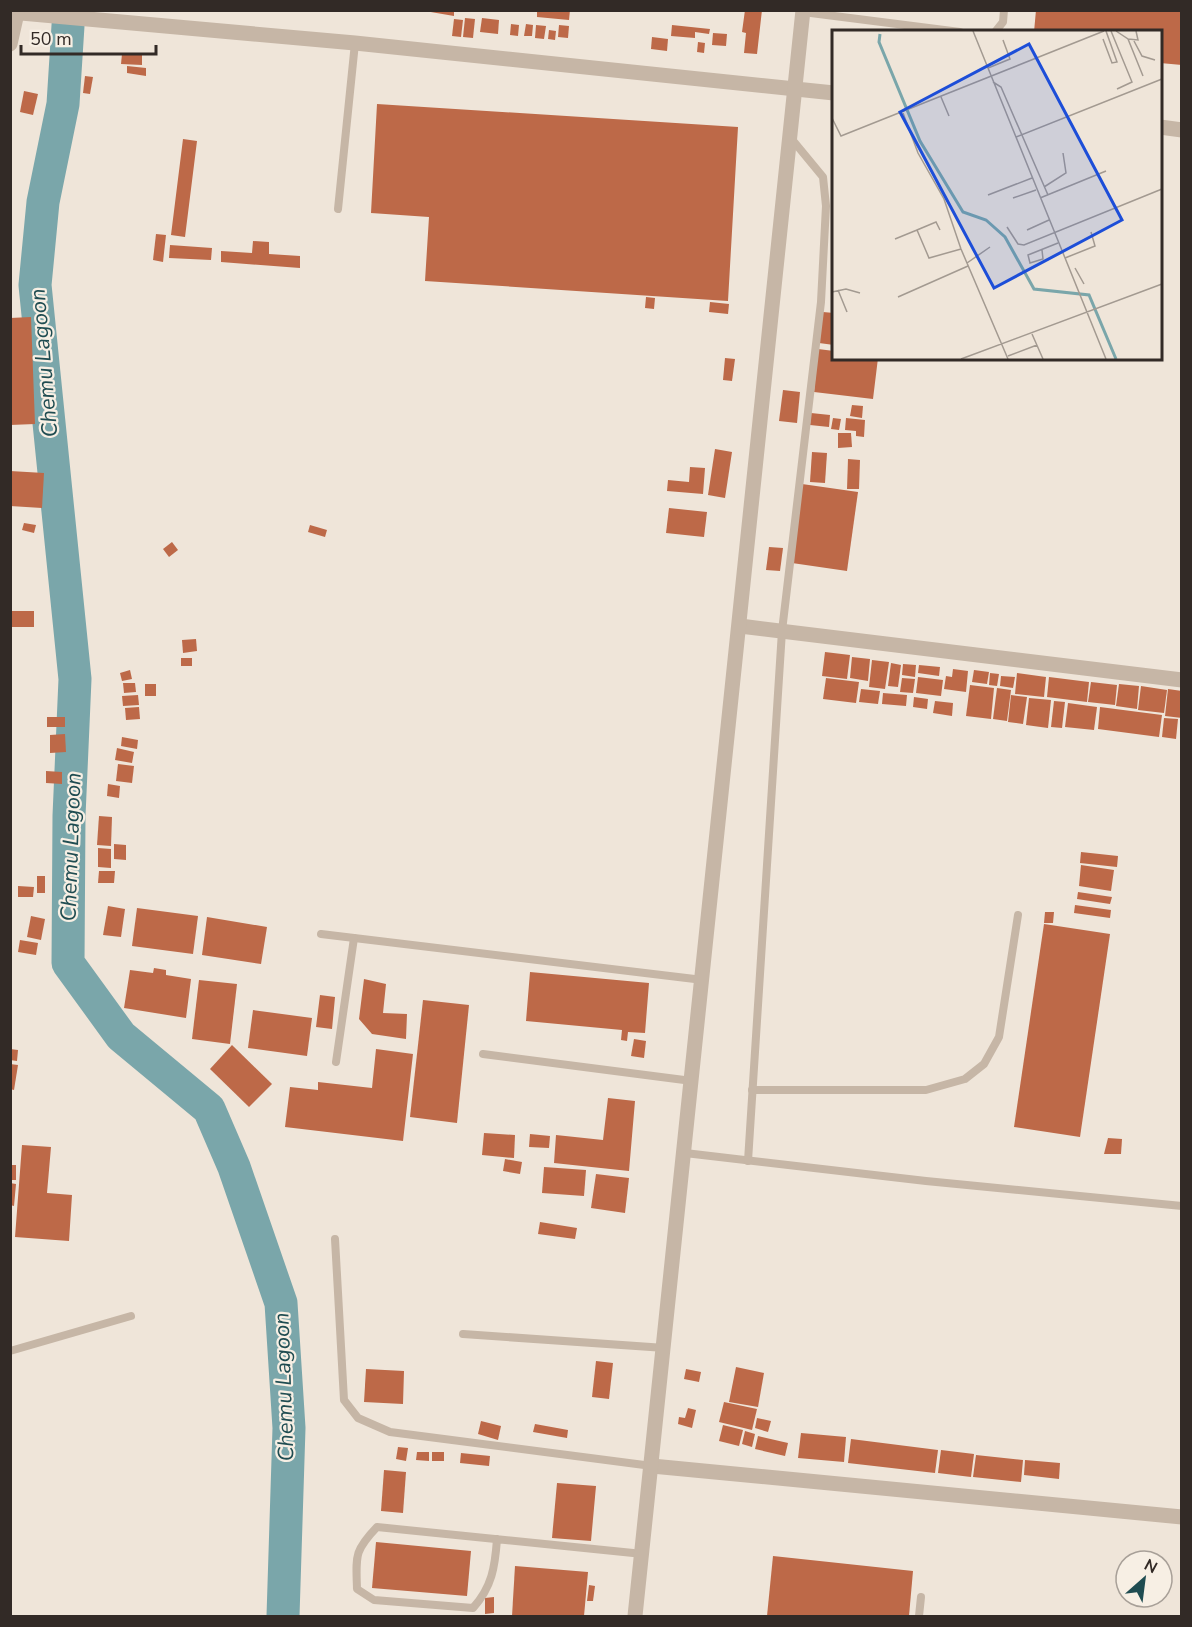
<svg xmlns="http://www.w3.org/2000/svg" width="1192" height="1627" font-family="'Nunito Sans',sans-serif">
<style>
.lines{fill:none;stroke-linecap:round;stroke-linejoin:round}
.river{stroke:#7aa6aa;stroke-width:33}
.building{fill:#bd6948}
.service{stroke:#c6b6a6;stroke-width:8}
.minor{stroke:#c6b6a6;stroke-width:15}
.tertiary{stroke:#c6b6a6;stroke-width:15}
.labels{text-anchor:middle;dominant-baseline:central;stroke-width:4.5;stroke-linejoin:round;paint-order:stroke}
.water-label{font-size:22px;font-style:italic;fill:#1f4c51;stroke:#f7efe4}
.inset-river{fill:none;stroke:#7aa6aa;stroke-width:3}
.inset-road{fill:none;stroke:#a39a91;stroke-width:1.5}
.view{fill:#1d4ed8;fill-opacity:0.15;stroke:#1d4ed8;stroke-width:3}
.inset-edge{fill:none;stroke:#322a26;stroke-width:3}
</style>
<rect width="100%" height="100%" fill="#efe5d9"/>
<g class="lines">
<polyline class="river" points="69,10 63,104 43,202 35,285 75,679 69,816 68,963 121,1036 209,1109 234,1167 281,1303 289,1428 283,1616"/>
</g>
<g class="building">
<polygon points="419,10 454,10 454,16"/>
<polygon points="537,10 570,10 569,20 537,17"/>
<polygon points="745,10 762,10 757,54 744,53 746,33 742,32"/>
<polygon points="1036,10 1182,10 1182,65 1160,63 1160,32 1034,32"/>
<polygon points="465,18 475,19 473,38 463,37"/>
<polygon points="482,18 499,20 498,34 480,32"/>
<polygon points="454,19 463,20 461,37 452,36"/>
<polygon points="511,24 519,25 518,36 510,35"/>
<polygon points="526,24 533,25 532,36 524,36"/>
<polygon points="536,25 546,26 544,39 535,38"/>
<polygon points="559,25 569,26 568,38 558,37"/>
<polygon points="672,25 710,29 709,34 695,32 695,38 671,36"/>
<polygon points="549,30 556,31 555,40 548,39"/>
<polygon points="713,33 727,34 726,46 712,45"/>
<polygon points="652,37 668,39 667,51 651,49"/>
<polygon points="698,42 705,43 704,53 697,52"/>
<polygon points="122,54 142,55 142,65 121,64"/>
<polygon points="127,66 146,68 146,76 127,73"/>
<polygon points="85,76 93,77 90,94 83,93"/>
<polygon points="24,91 38,94 33,115 20,112"/>
<polygon points="377,104 738,127 728,301 425,281 429,217 371,213"/>
<polygon points="183,139 197,141 185,237 171,235"/>
<polygon points="156,234 166,235 163,262 153,260"/>
<polygon points="253,241 269,242 269,254 300,256 300,268 221,262 221,251 252,253"/>
<polygon points="170,245 212,248 211,260 169,258"/>
<polygon points="646,297 655,298 654,309 645,308"/>
<polygon points="710,302 729,304 728,314 709,312"/>
<polygon points="823,312 834,313 834,345 819,343"/>
<polygon points="31,317 35,424 10,425 10,318"/>
<polygon points="818,349 834,351 834,358 878,358 873,399 814,392"/>
<polygon points="725,358 735,359 732,381 723,380"/>
<polygon points="783,390 800,392 797,423 779,421"/>
<polygon points="852,405 863,406 862,418 850,416"/>
<polygon points="811,413 830,415 829,427 810,425"/>
<polygon points="833,418 841,419 839,430 831,429"/>
<polygon points="846,418 865,420 864,437 856,436 856,431 845,430"/>
<polygon points="838,433 851,433 852,447 838,448"/>
<polygon points="715,449 732,452 725,498 708,495"/>
<polygon points="812,452 827,453 825,483 810,482"/>
<polygon points="848,459 860,460 859,489 847,489"/>
<polygon points="690,467 705,468 703,494 667,491 668,480 689,482"/>
<polygon points="10,471 44,473 42,508 10,506"/>
<polygon points="802,484 858,492 847,571 792,563"/>
<polygon points="669,508 707,512 704,537 666,533"/>
<polygon points="24,523 36,525 34,533 22,530"/>
<polygon points="310,525 327,530 325,537 308,532"/>
<polygon points="172,542 178,550 169,557 163,549"/>
<polygon points="769,547 783,548 780,571 766,570"/>
<rect x="11" y="611" width="23" height="16"/>
<polygon points="196,639 197,651 183,653 182,640"/>
<polygon points="825,652 850,655 847,679 822,676"/>
<polygon points="852,657 870,659 868,681 850,678"/>
<rect x="181" y="658" width="11" height="8"/>
<polygon points="872,660 889,662 885,689 869,687"/>
<polygon points="891,663 901,665 898,687 888,686"/>
<polygon points="903,664 916,665 915,677 902,675"/>
<polygon points="919,665 940,667 939,676 918,673"/>
<polygon points="953,669 968,671 966,692 944,689 946,676 952,677"/>
<polygon points="130,670 132,679 122,681 120,673"/>
<polygon points="974,670 989,672 987,684 972,682"/>
<polygon points="990,673 999,674 997,686 989,685"/>
<polygon points="1017,673 1046,677 1044,697 1015,694"/>
<polygon points="1001,676 1015,677 1013,688 1000,686"/>
<polygon points="918,677 943,680 941,696 916,693"/>
<polygon points="1049,677 1089,682 1087,702 1047,697"/>
<polygon points="826,678 859,682 856,703 823,699"/>
<polygon points="902,678 915,679 913,693 900,692"/>
<polygon points="1091,682 1117,685 1115,705 1088,702"/>
<polygon points="123,683 135,683 136,692 124,693"/>
<rect x="145" y="684" width="11" height="12"/>
<polygon points="1119,684 1139,686 1137,709 1116,706"/>
<polygon points="970,685 994,688 991,719 966,716"/>
<polygon points="1141,686 1167,690 1164,713 1138,710"/>
<polygon points="997,688 1011,690 1007,721 993,719"/>
<polygon points="861,689 880,691 878,704 859,702"/>
<polygon points="1168,689 1182,691 1182,718 1165,716"/>
<polygon points="883,693 907,695 906,706 882,704"/>
<polygon points="138,695 139,705 123,706 122,696"/>
<polygon points="1011,695 1027,697 1023,724 1008,722"/>
<polygon points="914,697 928,699 927,709 913,707"/>
<polygon points="1029,698 1051,700 1048,728 1026,725"/>
<polygon points="935,701 953,703 952,716 933,713"/>
<polygon points="1054,701 1065,702 1062,728 1051,727"/>
<polygon points="1068,703 1097,707 1094,730 1065,727"/>
<polygon points="139,707 140,719 126,720 125,708"/>
<polygon points="1100,707 1162,715 1159,737 1098,729"/>
<rect x="47" y="717" width="18" height="10"/>
<polygon points="1164,718 1178,719 1176,739 1162,737"/>
<polygon points="65,734 66,752 50,753 50,735"/>
<polygon points="122,737 138,740 137,749 121,746"/>
<polygon points="117,748 134,752 132,763 115,760"/>
<polygon points="118,764 134,766 132,783 116,781"/>
<polygon points="46,771 62,772 62,784 46,783"/>
<polygon points="108,784 120,786 119,798 107,796"/>
<polygon points="99,816 112,817 111,846 97,845"/>
<polygon points="114,844 126,845 126,860 114,859"/>
<polygon points="98,848 111,849 111,868 98,867"/>
<polygon points="1081,852 1118,856 1117,867 1080,863"/>
<polygon points="1081,865 1114,870 1111,891 1079,886"/>
<polygon points="99,871 115,871 114,883 98,883"/>
<rect x="37" y="876" width="8" height="17"/>
<polygon points="18,886 34,887 33,897 18,897"/>
<polygon points="1078,892 1112,897 1110,904 1077,899"/>
<polygon points="1075,905 1111,910 1110,918 1074,913"/>
<polygon points="108,906 125,909 121,937 103,935"/>
<polygon points="137,908 198,916 193,954 132,946"/>
<polygon points="1045,912 1054,912 1053,923 1044,923"/>
<polygon points="31,916 45,919 41,940 27,937"/>
<polygon points="207,917 267,927 261,964 202,955"/>
<polygon points="1044,924 1110,934 1080,1137 1014,1127"/>
<polygon points="20,940 38,943 36,955 18,952"/>
<polygon points="154,968 166,970 166,975 191,979 186,1018 124,1008 130,970 153,973"/>
<polygon points="530,972 649,983 645,1033 628,1032 627,1041 621,1040 622,1030 526,1021"/>
<polygon points="364,979 386,984 383,1013 407,1014 406,1039 372,1034 359,1019"/>
<polygon points="199,980 237,984 230,1044 192,1039"/>
<polygon points="320,995 335,997 332,1029 316,1027"/>
<polygon points="423,1000 469,1005 457,1123 410,1117"/>
<polygon points="253,1010 312,1018 307,1056 248,1048"/>
<polygon points="634,1039 646,1041 644,1058 631,1056"/>
<polygon points="232,1045 272,1084 249,1107 210,1069"/>
<polygon points="10,1049 18,1050 17,1061 10,1060"/>
<polygon points="376,1049 413,1054 403,1141 285,1127 290,1087 318,1090 318,1082 372,1088"/>
<polygon points="10,1064 18,1065 14,1090 10,1089"/>
<polygon points="608,1098 635,1101 629,1171 554,1163 556,1135 603,1140"/>
<polygon points="484,1133 515,1135 514,1158 482,1155"/>
<polygon points="530,1134 550,1136 549,1148 529,1147"/>
<polygon points="1108,1138 1122,1139 1121,1154 1104,1154"/>
<polygon points="22,1145 51,1147 47,1193 72,1195 69,1241 15,1237"/>
<polygon points="505,1159 522,1162 520,1174 503,1171"/>
<rect x="10" y="1165" width="6" height="15"/>
<polygon points="544,1167 586,1170 584,1196 542,1193"/>
<polygon points="596,1174 629,1178 625,1213 591,1208"/>
<polygon points="10,1183 16,1184 14,1206 10,1205"/>
<polygon points="540,1222 577,1228 575,1239 538,1234"/>
<polygon points="596,1361 613,1363 609,1399 592,1397"/>
<polygon points="736,1367 764,1373 758,1407 729,1402"/>
<polygon points="366,1369 404,1371 403,1404 364,1402"/>
<polygon points="686,1369 701,1372 699,1382 684,1379"/>
<polygon points="724,1402 757,1409 752,1430 719,1422"/>
<polygon points="688,1408 696,1410 692,1428 678,1424 679,1417 685,1418"/>
<polygon points="757,1418 771,1421 768,1432 755,1428"/>
<polygon points="481,1421 501,1426 498,1440 478,1434"/>
<polygon points="535,1424 568,1430 567,1438 533,1432"/>
<polygon points="723,1425 743,1430 739,1446 719,1441"/>
<polygon points="745,1431 755,1434 752,1447 742,1444"/>
<polygon points="801,1433 846,1437 844,1462 798,1458"/>
<polygon points="758,1436 788,1443 785,1456 755,1449"/>
<polygon points="851,1439 938,1450 935,1473 848,1463"/>
<polygon points="398,1447 408,1448 406,1461 396,1459"/>
<polygon points="941,1450 974,1454 971,1477 938,1473"/>
<polygon points="417,1452 429,1452 429,1461 416,1460"/>
<rect x="432" y="1452" width="12" height="9"/>
<polygon points="461,1453 490,1456 489,1466 460,1463"/>
<polygon points="976,1455 1023,1460 1021,1482 973,1477"/>
<polygon points="1025,1460 1060,1463 1059,1479 1024,1475"/>
<polygon points="384,1470 406,1472 403,1513 381,1511"/>
<polygon points="557,1483 596,1486 591,1541 552,1538"/>
<polygon points="376,1542 471,1551 467,1596 372,1588"/>
<polygon points="773,1556 913,1571 909,1616 767,1616"/>
<polygon points="515,1566 588,1572 584,1616 512,1616"/>
<polygon points="589,1585 595,1586 593,1601 587,1601"/>
<polygon points="494,1597 494,1613 485,1614 485,1598"/>
</g>
<g class="lines">
<g class="service">
<polyline points="803,12 960,32"/>
<polyline points="995,32 1003,22 1004,10"/>
<polyline points="338,209 355,43"/>
<polyline points="321,934 703,980"/>
<polyline points="483,1054 692,1081"/>
<polyline points="336,1062 354,938"/>
<polyline points="752,1090 926,1090 965,1079 984,1064 999,1037 1018,915"/>
<polyline points="685,1153 926,1181 1182,1206"/>
<polyline points="748,1161 782,631 821,302 826,206 823,177 790,137"/>
<polyline points="335,1239 344,1400 358,1418 390,1432 652,1466"/>
<polyline points="463,1334 665,1348"/>
<polyline points="10,1351 131,1316"/>
<path d="M497,1539C495,1567 492,1587 473,1608L374,1600L357,1589C356,1556 354,1551 377,1527L643,1554"/>
<polyline points="919,1616 921,1597"/>
</g>
<g class="minor">
<polyline points="10,12 355,43 834,93"/>
<polyline points="10,44 17,13"/>
<polyline points="1160,127 1182,130"/>
<polyline points="740,626 1182,680"/>
<polyline points="652,1466 1182,1517"/>
</g>
<polyline class="tertiary" points="635,1616 803,10"/>
</g>
<g class="labels">
<g class="water-label">
<text transform="translate(44 363) rotate(-95)">Chemu Lagoon</text>
<text transform="translate(71 847) rotate(-88)">Chemu Lagoon</text>
<text transform="translate(284 1387) rotate(-92)">Chemu Lagoon</text>
</g>
</g>
<g transform="translate(832 30)">
<rect width="330" height="330" fill="#efe5d9"/>
<path class="inset-river" d="M48,4L47,12L88,111L131,182L154,190L173,207L202,259L257,265L284,329"/>
<path class="inset-road" d="M141,1L274,329M279,1L300,52L285,59M284,1L296,9L311,46M271,9L280,33L285,32L274,1M296,9L306,10L304,1M302,11L310,26L323,30M156,38L178,29L171,10M161,52L169,57L216,165M109,67L117,86M71,83L86,123L112,169L129,219L176,329M0,88L9,106L272,1M184,107L330,49M212,157L234,143L231,123M156,165L200,148M181,168L204,160M208,168L274,141M175,197L186,214L192,215L330,159M108,200L104,192L85,200L97,228L129,219M195,200L217,190M63,209L85,200M210,220L211,229L198,233L196,225L226,213M233,228L263,216L259,202M135,233L158,217M243,238L252,254M6,260L15,282M0,262L14,259L28,263M66,267L136,236M200,304L211,329M176,326L205,315M129,329L330,254"/>
<path class="view" d="M197,14L290,190L162,258L68,82Z"/>
<rect width="330" height="330" class="inset-edge"/>
</g>
<rect width="1192" height="1627" fill="none" stroke="#322a26" stroke-width="24"/>
<g transform="translate(1144 1579) rotate(28)"><circle r="28" fill="#f7efe4" stroke="#a8a098" stroke-width="1.5"/>
<path d="M0-4.5L10 22L0 15L-10 22Z" fill="#1f4c51"/>
<text y="-9" font-size="16" font-weight="bold" text-anchor="middle" fill="#322a26">N</text>
</g>
<path d="M21 45v9h135v-9" fill="none" stroke="#322a26" stroke-width="3"/>
<text x="30" y="45" font-size="18" fill="#322a26" stroke="#f7efe4" stroke-width="4.5" paint-order="stroke">50 m</text>
</svg>
